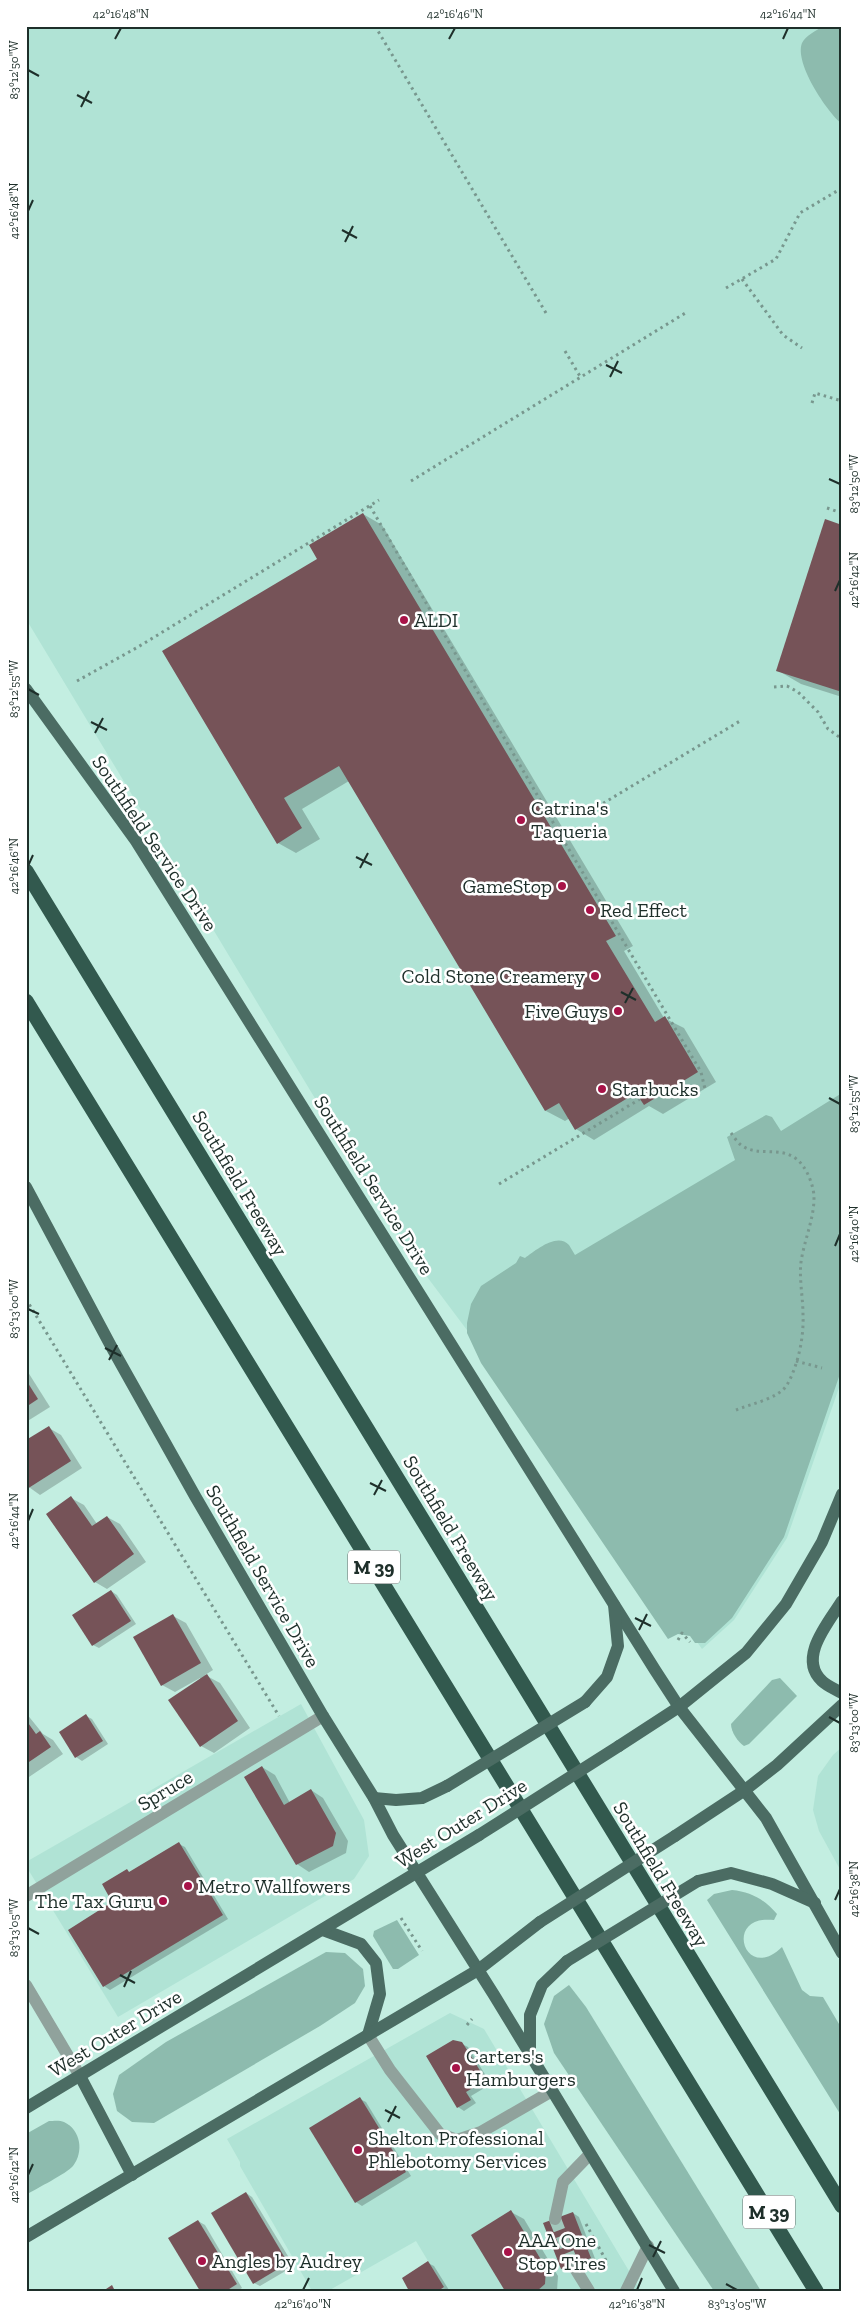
<svg xmlns="http://www.w3.org/2000/svg" width="868" height="2317" font-family="'Zilla Slab',serif">
<style>
.built{fill:#b0e3d5}
.green{fill:#8dbbae}
.shadow{fill:#0003}
.building{fill:#765358}
.lines{fill:none;stroke-linecap:round;stroke-linejoin:round}
.minor-tunnel{stroke:#a2c8bc;stroke-width:12;stroke-dasharray:12 6;stroke-linecap:butt}
.path{stroke:#78978e;stroke-width:3;stroke-dasharray:2.5 4;stroke-linecap:butt}
.minor{stroke:#90a29c;stroke-width:12}
.major{stroke:#4b6c63;stroke-width:12}
.highway{stroke:#32594e;stroke-width:15}
.major-bridge{stroke:#4b6c63;stroke-width:12}
.ticks{fill:none;stroke:#1e2f2a;stroke-width:2}
.poi-dot{fill:#a81348;stroke:#fff;stroke-width:2}
.labels{text-anchor:middle;dominant-baseline:central;stroke-width:5;stroke-linejoin:round;paint-order:stroke}
.shield{fill:#fff;stroke:#626d6a;stroke-width:1}
.shield-label{font-size:19px;font-weight:bold;fill:#1e2f2a}
.poi-label{font-size:20px;fill:#1e2f2a;stroke:#fff;text-anchor:start}
.street-label{font-size:20px;fill:#1e2f2a;stroke:#fff}
.neatline{fill:none;stroke:#1e2f2a;stroke-width:2}
.ticks-label{font-size:12px;text-anchor:middle;fill:#1e2f2a}
</style>
<rect width="100%" height="100%" fill="#c3eee1"/>
<g class="built">
<polygon points="26,26 842,26 842,1379 787,1538 734,1620 702,1649 648,1572 404,1246 26,619"/>
<polygon points="301,1704 364,1820 369,1856 354,1879 118,2017 26,1866 26,1862"/>
<polygon points="842,1747 842,1873 819,1831 813,1810 818,1776 833,1755"/>
<polygon points="450,2013 484,2029 641,2291 446,2291 416,2241 328,2291 312,2291 240,2166 240,2162 227,2139"/>
</g>
<g class="green">
<path d="M823,26H842V124C827,112 794,63 802,43C806,35 816,31 823,26Z"/>
<path d="M842,1093V1368L784,1537L732,1618L705,1643H695L690,1636L678,1634L668,1639L481,1363L467,1333V1323L471,1304L481,1286L516,1263L520,1256L525,1258C535,1251 557,1232 569,1245C571,1248 573,1252 575,1255L735,1160L727,1137L766,1115L772,1117L781,1131Z"/>
<path d="M780,1678L797,1696L749,1744L744,1746C738,1742 731,1732 731,1724L772,1680Z"/>
<path d="M732,1890C751,1892 764,1899 777,1914L774,1920C722,1914 745,1984 782,1947L802,1990L810,1996L823,1997L842,2029V2117L707,1900L714,1894Z"/>
<polygon points="397,1920 419,1955 398,1969 393,1969 373,1936 374,1931"/>
<polygon points="326,1952 345,1953 363,1969 365,1986 355,2003 320,2026 154,2123 132,2122 117,2111 113,2094 119,2075 166,2042"/>
<polygon points="569,1985 586,2007 761,2291 714,2291 554,2053 544,2024 554,1996"/>
<path d="M49,2121C53,2121 60,2120 64,2122C81,2130 84,2152 73,2166C66,2174 37,2188 26,2195V2134Z"/>
</g>
<g class="shadow">
<polygon points="363,514 382,525 633,946 624,951 664,1018 684,1028 716,1082 663,1114 649,1106 594,1140 576,1129 570,1118 565,1121 546,1111 349,781 302,809 320,839 296,853 278,843 164,652 318,559"/>
<polygon points="842,526 842,697 801,684 777,670"/>
<polygon points="26,1369 50,1407 26,1422"/>
<polygon points="49,1428 61,1435 82,1468 40,1495 26,1485 26,1442"/>
<polygon points="71,1498 84,1505 97,1524 107,1517 120,1524 146,1562 107,1589 95,1582"/>
<polygon points="111,1591 117,1595 136,1624 99,1648 93,1645"/>
<polygon points="173,1616 186,1623 213,1670 205,1675 220,1683 250,1728 214,1753 201,1746 200,1678 175,1692 162,1685"/>
<polygon points="26,1713 43,1734 53,1740 63,1754 26,1779"/>
<polygon points="86,1716 92,1719 108,1744 82,1761 76,1757"/>
<polygon points="262,1767 275,1775 290,1803 311,1790 323,1798 348,1841 346,1853 309,1872 297,1864"/>
<polygon points="179,1844 185,1847 228,1919 110,1990 104,1986 114,1903 127,1871 131,1873"/>
<polygon points="462,2044 468,2047 491,2084 471,2096 476,2103 464,2111 458,2107"/>
<polygon points="360,2099 366,2102 411,2176 362,2206 356,2202"/>
<polygon points="246,2193 252,2197 294,2266 260,2286 254,2283"/>
<polygon points="511,2212 524,2219 558,2276 557,2291 506,2291"/>
<polygon points="573,2213 579,2217 596,2261 568,2272 562,2268"/>
<polygon points="198,2221 205,2225 242,2288 237,2291 201,2291"/>
<polygon points="428,2263 434,2266 449,2290 410,2291"/>
</g>
<g class="building">
<polygon points="363,513 616,936 606,941 655,1022 665,1016 698,1072 644,1105 636,1093 575,1130 559,1103 545,1111 339,766 284,798 302,828 277,844 162,651 317,559 309,545"/>
<polygon points="825,519 842,525 842,692 776,671"/>
<polygon points="26,1380 38,1399 26,1407"/>
<polygon points="49,1426 71,1461 27,1489 26,1440"/>
<polygon points="71,1496 92,1526 107,1516 134,1554 94,1583 46,1514"/>
<polygon points="111,1590 131,1621 92,1646 72,1615"/>
<polygon points="173,1614 201,1663 161,1686 133,1637"/>
<polygon points="207,1674 238,1721 200,1747 168,1700"/>
<polygon points="86,1714 103,1741 75,1758 59,1732"/>
<polygon points="26,1720 36,1734 40,1731 51,1747 26,1764"/>
<polygon points="262,1766 284,1805 311,1789 336,1833 333,1846 296,1865 244,1777"/>
<polygon points="179,1842 223,1915 103,1987 68,1930 112,1902 102,1884 127,1869 129,1872"/>
<polygon points="453,2040 462,2042 486,2080 466,2092 471,2100 457,2108 426,2056"/>
<polygon points="360,2097 406,2172 355,2203 309,2128"/>
<polygon points="246,2192 288,2263 253,2284 211,2213"/>
<polygon points="511,2210 546,2268 545,2284 537,2291 505,2291 471,2235"/>
<polygon points="573,2212 591,2258 561,2269 543,2223"/>
<polygon points="198,2220 237,2284 226,2291 200,2291 168,2238"/>
<polygon points="428,2261 444,2287 438,2291 409,2291 402,2278"/>
<polygon points="112,2285 115,2291 103,2291"/>
</g>
<g class="lines">
<polyline class="minor-tunnel" points="555,2219 573,2265"/>
<g class="path">
<polyline points="375,26 546,313"/>
<polyline points="742,279 783,335 802,348"/>
<polyline points="726,288 776,259 800,213 842,188"/>
<polyline points="565,351 581,378"/>
<polyline points="812,403 815,393 842,401"/>
<polyline points="411,481 687,312"/>
<polyline points="370,506 558,831 701,1072 705,1089"/>
<polyline points="827,508 842,513"/>
<polyline points="77,681 138,647 379,500"/>
<polyline points="774,687 787,686 798,692 818,712 828,729 842,739"/>
<polyline points="592,810 740,721"/>
<path d="M731,1133C734,1137 737,1142 741,1145C759,1159 786,1142 803,1166C809,1174 814,1188 814,1198C814,1219 804,1241 801,1262C799,1279 803,1297 803,1315C804,1338 798,1365 787,1385C778,1399 750,1404 736,1410"/>
<polyline points="499,1184 640,1099"/>
<polyline points="26,1299 279,1716"/>
<polyline points="796,1361 822,1368"/>
<polyline points="678,1640 682,1633 690,1642"/>
<polyline points="401,1918 422,1951"/>
<polyline points="467,2025 472,2019"/>
<polyline points="586,2224 608,2264"/>
</g>
<g class="minor">
<polyline points="26,1896 323,1716"/>
<polyline points="26,1985 80,2076"/>
<polyline points="368,2035 390,2070 440,2134 457,2140 481,2132 552,2091"/>
<polyline points="555,2219 563,2182 590,2154"/>
<polyline points="573,2265 589,2291"/>
<polyline points="626,2291 648,2246"/>
</g>
<g class="major">
<polyline points="26,689 136,841 655,1670 679,1707 766,1818 842,1953"/>
<polyline points="26,1187 112,1348 195,1496 323,1716 374,1798 393,1835 494,1995 674,2291"/>
<path d="M842,1601C829,1622 797,1658 822,1681C827,1686 835,1689 842,1693"/>
<polyline points="585,1702 607,1677 618,1646 614,1605"/>
<polyline points="619,1746 679,1707 746,1653 786,1604 822,1542 842,1494"/>
<polyline points="374,1798 396,1800 422,1798 447,1786"/>
<polyline points="675,1836 745,1790 777,1765 842,1705"/>
<polyline points="698,1881 731,1873 772,1884 815,1903"/>
<polyline points="323,1930 361,1944 376,1963 380,1994 368,2035"/>
<polyline points="530,2055 530,2015 542,1985 567,1961"/>
<polyline points="80,2076 132,2175"/>
<polyline points="26,2108 479,1835"/>
<polyline points="26,2237 478,1970 540,1922"/>
</g>
<g class="highway">
<polyline points="26,871 842,2206"/>
<polyline points="26,1001 816,2291"/>
</g>
<g class="major-bridge">
<polyline points="447,1786 585,1702"/>
<polyline points="479,1835 619,1746"/>
<polyline points="540,1922 675,1836"/>
<polyline points="567,1961 698,1881"/>
</g>
</g>
<path class="ticks" d="M115,39L121,28M449,39L455,28M783,39L788,28M28,70L39,76M77,95L92,103M81,107L89,91M28,211L33,200M342,230L357,238M345,242L353,226M606,365L622,373M610,377L618,361M829,479L840,484M835,591L840,580M28,689L39,695M91,722L107,730M95,733L103,718M356,857L372,865M28,866L33,855M360,868L368,853M621,992L636,1000M625,1003L633,988M829,1098L840,1104M835,1246L840,1234M28,1309L39,1314M105,1348L121,1356M109,1360L117,1345M370,1483L386,1491M374,1495L382,1480M28,1521L33,1509M635,1618L651,1626M639,1630L647,1614M829,1717L840,1723M835,1900L840,1889M28,1928L39,1934M120,1975L135,1983M124,1987L131,1971M385,2110L400,2118M388,2122L396,2106M28,2175L33,2164M649,2245L665,2253M653,2257L661,2241M726,2284L737,2290M303,2290L309,2278M637,2290L642,2278"/>
<g class="poi-dot">
<circle cx="404" cy="620" r="5"/>
<circle cx="521" cy="820" r="5"/>
<circle cx="562" cy="886" r="5"/>
<circle cx="590" cy="910" r="5"/>
<circle cx="595" cy="976" r="5"/>
<circle cx="618" cy="1011" r="5"/>
<circle cx="602" cy="1089" r="5"/>
<circle cx="188" cy="1886" r="5"/>
<circle cx="163" cy="1901" r="5"/>
<circle cx="456" cy="2068" r="5"/>
<circle cx="358" cy="2150" r="5"/>
<circle cx="508" cy="2252" r="5"/>
<circle cx="202" cy="2261" r="5"/>
</g>
<g class="labels">
<g class="shield">
<rect x="348" y="1550.5" width="52" height="33" rx="4"/>
<rect x="743" y="2195.5" width="52" height="33" rx="4"/>
</g>
<g class="shield-label">
<text x="374" y="1567">M 39</text>
<text x="769" y="2212">M 39</text>
</g>
<g class="poi-label">
<text x="414" y="620">ALDI</text>
<text x="531" y="808">Catrina's<tspan x="531" dy="23">Taqueria</tspan></text>
<text x="552" y="886" text-anchor="end">GameStop</text>
<text x="600" y="910">Red Effect</text>
<text x="585" y="976" text-anchor="end">Cold Stone Creamery</text>
<text x="608" y="1011" text-anchor="end">Five Guys</text>
<text x="612" y="1089">Starbucks</text>
<text x="198" y="1886">Metro Wallfowers</text>
<text x="153" y="1901" text-anchor="end">The Tax Guru</text>
<text x="466" y="2056">Carters's<tspan x="466" dy="23">Hamburgers</tspan></text>
<text x="368" y="2138">Shelton Professional<tspan x="368" dy="23">Phlebotomy Services</tspan></text>
<text x="518" y="2240">AAA One<tspan x="518" dy="23">Stop Tires</tspan></text>
<text x="212" y="2261">Angles by Audrey</text>
</g>
<g class="street-label">
<text transform="translate(155 843) rotate(56)">Southfield Service Drive</text>
<text transform="translate(240 1183) rotate(59)">Southfield Freeway</text>
<text transform="translate(374 1185) rotate(58)">Southfield Service Drive</text>
<text transform="translate(451 1528) rotate(59)">Southfield Freeway</text>
<text transform="translate(263 1576) rotate(60)">Southfield Service Drive</text>
<text transform="translate(165 1790) rotate(-31)">Spruce</text>
<text transform="translate(461 1823) rotate(-32)">West Outer Drive</text>
<text transform="translate(661 1874) rotate(59)">Southfield Freeway</text>
<text transform="translate(115 2033) rotate(-31)">West Outer Drive</text>
</g>
</g>
<rect width="868" height="2317" fill="none" stroke="#ffffff" stroke-width="55"/>
<rect x="28" y="28" width="812" height="2262" class="neatline"/>
<g class="ticks-label">
<text x="121" y="18">42°16'48"N</text>
<text x="455" y="18">42°16'46"N</text>
<text x="788" y="18">42°16'44"N</text>
<text transform="translate(14 70) rotate(-90)" y="4">83°12'50"W</text>
<text transform="translate(14 211) rotate(-90)" y="4">42°16'48"N</text>
<text transform="translate(854 484) rotate(-90)" y="4">83°12'50"W</text>
<text transform="translate(854 580) rotate(-90)" y="4">42°16'42"N</text>
<text transform="translate(14 689) rotate(-90)" y="4">83°12'55"W</text>
<text transform="translate(14 866) rotate(-90)" y="4">42°16'46"N</text>
<text transform="translate(854 1104) rotate(-90)" y="4">83°12'55"W</text>
<text transform="translate(854 1234) rotate(-90)" y="4">42°16'40"N</text>
<text transform="translate(14 1309) rotate(-90)" y="4">83°13'00"W</text>
<text transform="translate(14 1521) rotate(-90)" y="4">42°16'44"N</text>
<text transform="translate(854 1723) rotate(-90)" y="4">83°13'00"W</text>
<text transform="translate(854 1889) rotate(-90)" y="4">42°16'38"N</text>
<text transform="translate(14 1928) rotate(-90)" y="4">83°13'05"W</text>
<text transform="translate(14 2175) rotate(-90)" y="4">42°16'42"N</text>
<text x="303" y="2308">42°16'40"N</text>
<text x="637" y="2308">42°16'38"N</text>
<text x="737" y="2308">83°13'05"W</text>
</g>
</svg>
